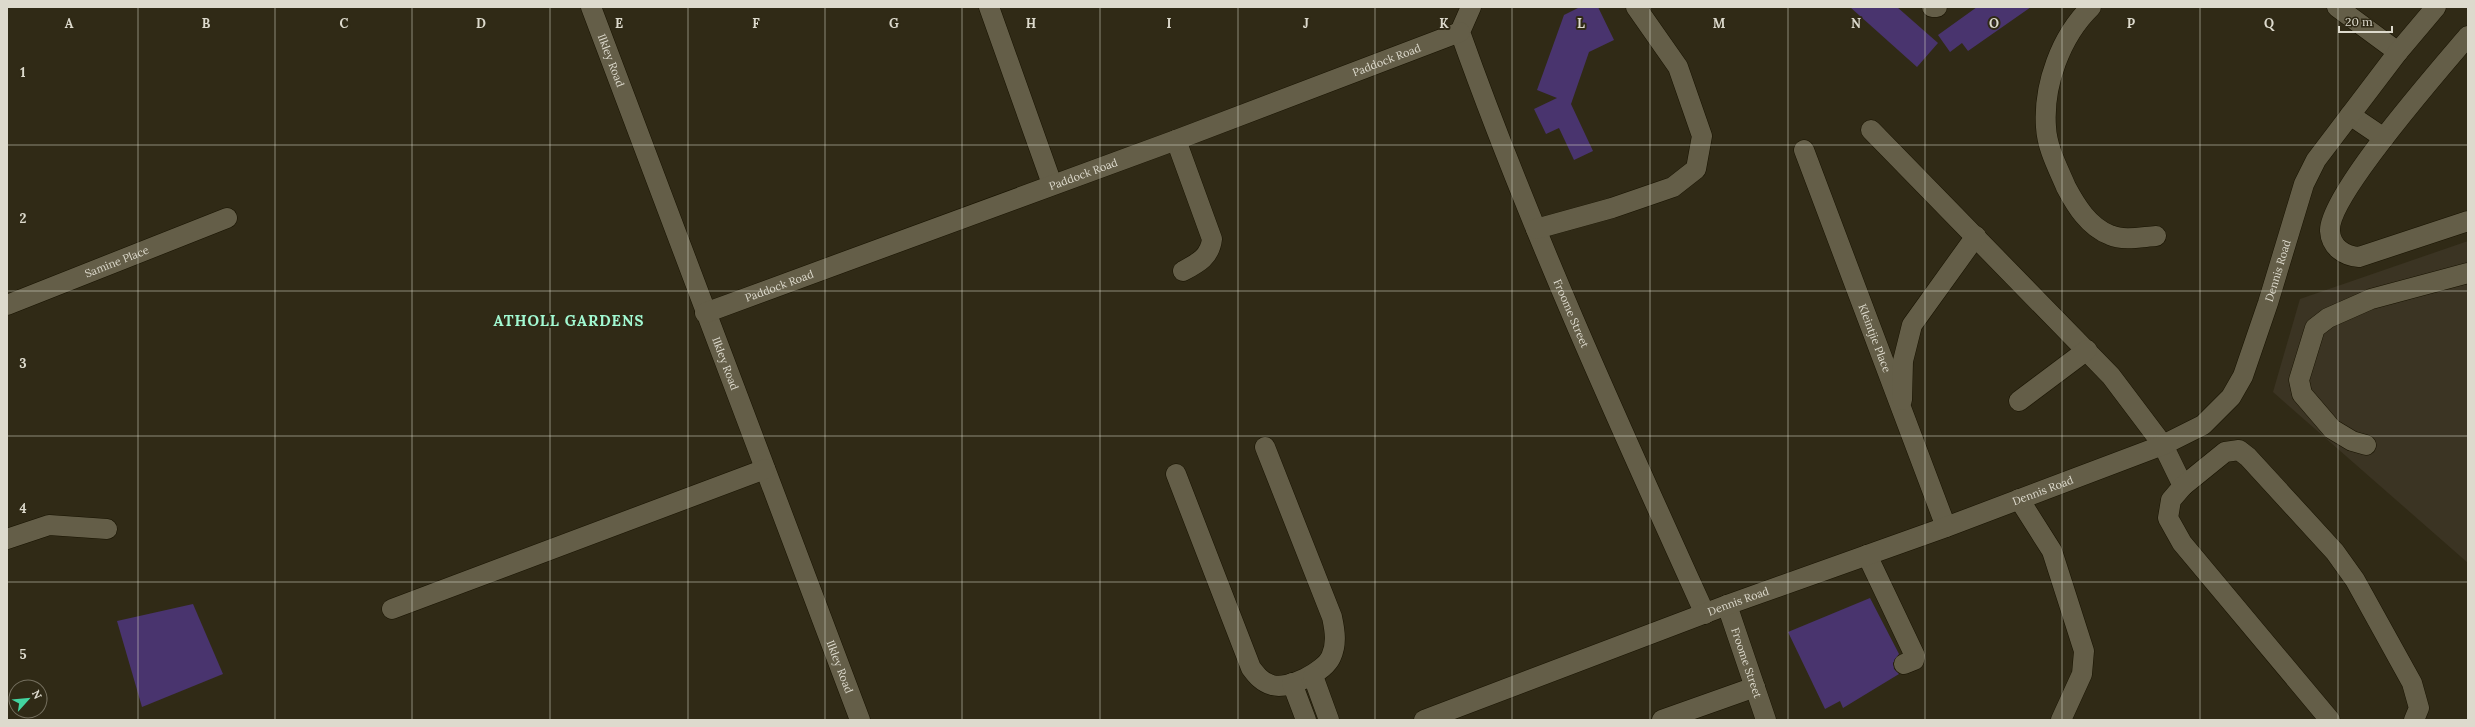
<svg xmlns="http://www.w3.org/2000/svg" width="2475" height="727" font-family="Lora,serif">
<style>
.commercial{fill:#3b3423}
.building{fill:#49346e}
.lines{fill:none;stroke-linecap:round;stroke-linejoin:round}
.minor-casing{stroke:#181301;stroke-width:21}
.minor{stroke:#645e48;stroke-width:20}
.grid{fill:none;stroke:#dddacd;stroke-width:1;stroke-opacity:0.55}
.labels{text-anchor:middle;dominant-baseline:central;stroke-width:4;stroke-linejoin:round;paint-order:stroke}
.street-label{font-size:11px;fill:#dddacd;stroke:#302a16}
.district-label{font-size:15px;font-weight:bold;letter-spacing:1px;fill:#a2f9d2;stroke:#302a16}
.grid-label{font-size:13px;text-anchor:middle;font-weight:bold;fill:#dddacd;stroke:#302a16;stroke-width:4;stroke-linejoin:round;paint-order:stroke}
</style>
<rect width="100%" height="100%" fill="#302a16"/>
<polygon class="commercial" points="2468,241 2468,563 2273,392 2300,299"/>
<g class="building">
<polygon points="1580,7 1598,7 1614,40 1589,52 1571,104 1593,151 1574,160 1559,128 1546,134 1534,109 1557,98 1537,90 1564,15"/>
<polygon points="1850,7 1897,7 1938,43 1917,67"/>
<polygon points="1977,7 2031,7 1968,51 1962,43 1950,52 1938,35"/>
<polygon points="1870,598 1899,654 1893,663 1894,669 1899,674 1843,708 1840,701 1825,709 1788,632"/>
<polygon points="193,604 223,674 142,707 117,621"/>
</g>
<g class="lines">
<g class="minor-casing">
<g id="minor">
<path id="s1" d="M591,7L860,720"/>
<polyline points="989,7 1052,184"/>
<path id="s2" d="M1471,7L1460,32C1531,231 1618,422 1705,614"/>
<polyline points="1932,7 1937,7"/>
<path d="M2091,7C2061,36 2043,85 2046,127C2047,148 2058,168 2066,187C2076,206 2089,227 2110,235C2124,241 2141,237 2156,236"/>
<polyline points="2337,7 2398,52"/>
<path d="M2468,36C2441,68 2328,196 2330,231C2331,247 2344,256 2359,257L2468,221"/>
<polyline points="2350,115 2384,138"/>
<polyline points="1871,130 2111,376 2163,445 2183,486"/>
<path d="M1176,140L1212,239C1210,257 1198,263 1183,271"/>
<path id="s3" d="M1804,150L1946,527"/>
<polyline points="1536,229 1612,208 1673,187 1696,169 1702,136 1678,67 1636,7"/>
<path id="s4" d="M7,305L227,218"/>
<path id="s5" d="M705,313L1176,140L1460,32"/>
<polyline points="1902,400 1903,361 1912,325 1976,236"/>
<polyline points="2019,401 2087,350"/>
<polyline points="2366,445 2352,441 2332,429 2302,394 2299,380 2315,328 2328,318 2371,299 2468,273"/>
<path d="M1176,474L1251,668C1257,676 1262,682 1272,685C1288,690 1324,672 1331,657C1337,644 1335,631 1332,617L1265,447"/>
<polyline points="2019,499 2052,551 2084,651 2082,674 2061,720"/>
<polyline points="7,539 49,525 107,529"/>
<polyline points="1867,555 1915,656 1914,660 1904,664"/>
<path id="s6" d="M1727,605L1766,720"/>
<polyline points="392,609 765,469"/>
<polyline points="1313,676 1329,720"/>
<polyline points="1292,683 1306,720"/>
<path id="s7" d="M1424,720L1727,605L1946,527L2163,445L2203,425L2231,397L2243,376L2268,303L2304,184L2316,160L2398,52L2436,7"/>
<polyline points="1662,720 1755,687"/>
<polyline points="2330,720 2182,543 2168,518 2171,500 2183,486 2225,452 2239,450 2248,457 2335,552 2355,580 2412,683 2419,708 2414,720"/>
</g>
</g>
<use href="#minor" class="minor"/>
</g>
<path class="grid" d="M138,7V720M275,7V720M412,7V720M550,7V720M688,7V720M825,7V720M962,7V720M1100,7V720M1238,7V720M1375,7V720M1512,7V720M1650,7V720M1788,7V720M1925,7V720M2062,7V720M2200,7V720M2338,7V720M7,145H2468M7,291H2468M7,436H2468M7,582H2468"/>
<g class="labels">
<g class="street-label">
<text stroke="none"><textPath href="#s1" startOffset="57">Ilkley Road</textPath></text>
<text stroke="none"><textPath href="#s5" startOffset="727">Paddock Road</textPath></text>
<text stroke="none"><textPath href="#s5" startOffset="403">Paddock Road</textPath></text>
<text stroke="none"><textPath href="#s4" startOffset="118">Samine Place</textPath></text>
<text stroke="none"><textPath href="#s7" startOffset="1008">Dennis Road</textPath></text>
<text stroke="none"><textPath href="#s5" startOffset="79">Paddock Road</textPath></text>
<text stroke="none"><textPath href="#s2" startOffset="330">Froome Street</textPath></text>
<text stroke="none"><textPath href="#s3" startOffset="201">Kleintjie Place</textPath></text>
<text stroke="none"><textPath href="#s1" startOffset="381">Ilkley Road</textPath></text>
<text stroke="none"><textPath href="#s7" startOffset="660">Dennis Road</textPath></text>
<text stroke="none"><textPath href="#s7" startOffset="336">Dennis Road</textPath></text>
<text stroke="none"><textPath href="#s6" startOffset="61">Froome Street</textPath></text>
<text stroke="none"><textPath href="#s1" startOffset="705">Ilkley Road</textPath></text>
</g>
<g class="district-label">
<text x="569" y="320">ATHOLL GARDENS</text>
</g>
</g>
<g class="grid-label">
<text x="69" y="28">A</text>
<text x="206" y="28">B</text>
<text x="344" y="28">C</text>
<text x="481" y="28">D</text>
<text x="619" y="28">E</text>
<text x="756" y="28">F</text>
<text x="894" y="28">G</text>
<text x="1031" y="28">H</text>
<text x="1169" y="28">I</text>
<text x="1306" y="28">J</text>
<text x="1444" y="28">K</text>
<text x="1581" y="28">L</text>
<text x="1719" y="28">M</text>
<text x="1856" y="28">N</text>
<text x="1994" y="28">O</text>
<text x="2131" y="28">P</text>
<text x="2269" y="28">Q</text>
<text x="23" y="77">1</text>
<text x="23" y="223">2</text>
<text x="23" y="368">3</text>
<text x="23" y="513">4</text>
<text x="23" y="659">5</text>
</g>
<rect width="2475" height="727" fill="none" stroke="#dddacd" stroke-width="16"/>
<g transform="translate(28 699) rotate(63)"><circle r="19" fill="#302a16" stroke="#75705f"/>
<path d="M0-3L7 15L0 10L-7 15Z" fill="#43d4a0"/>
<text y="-6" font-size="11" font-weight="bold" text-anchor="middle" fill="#dddacd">N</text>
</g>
<path d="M2339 26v6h53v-6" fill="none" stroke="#dddacd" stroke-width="2"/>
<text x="2345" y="26" font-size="12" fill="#dddacd" stroke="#302a16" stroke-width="3" paint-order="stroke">20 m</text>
</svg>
